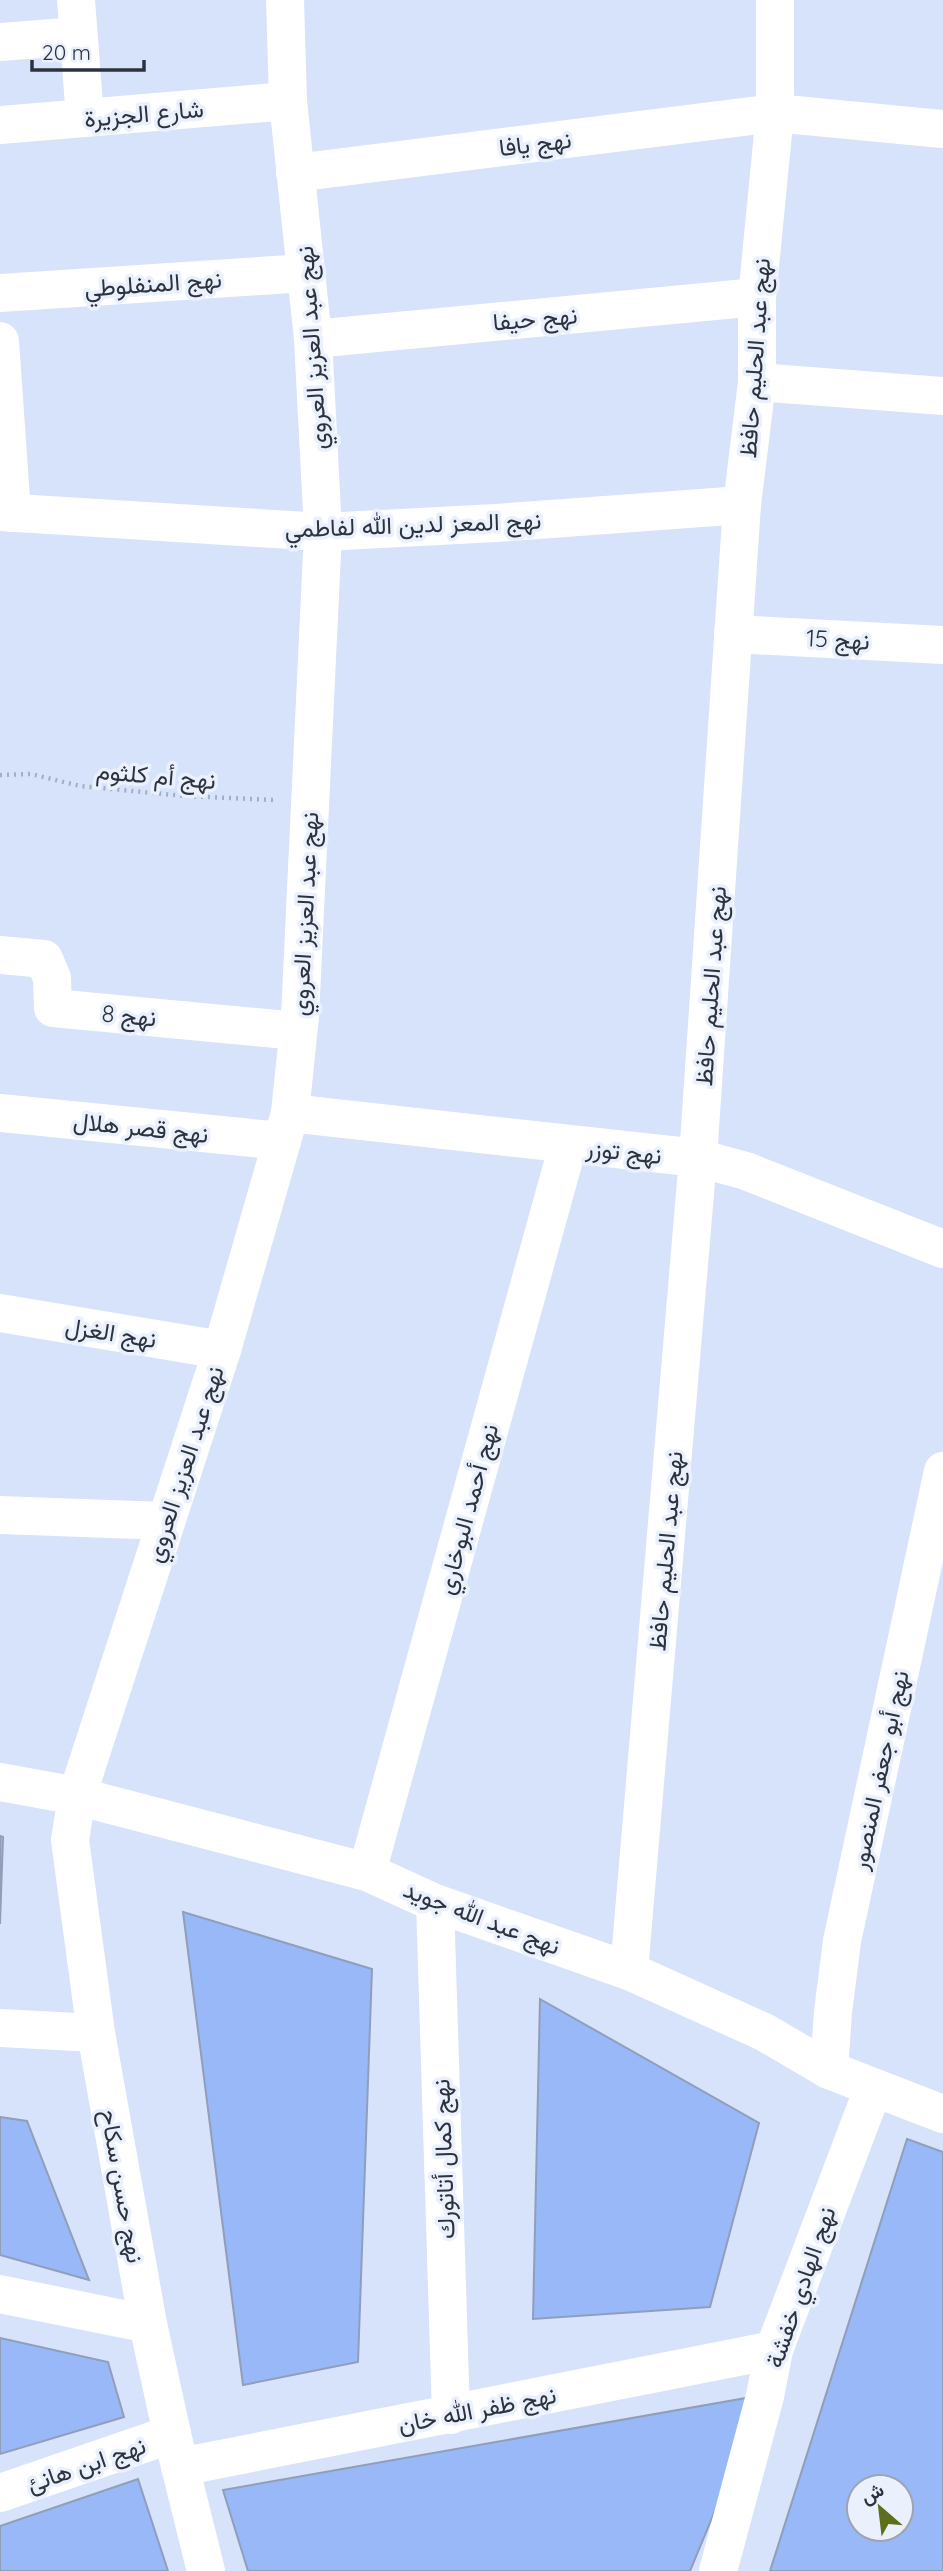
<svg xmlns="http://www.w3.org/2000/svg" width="943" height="2571" font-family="Quicksand,Vazirmatn,sans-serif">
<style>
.building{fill:#99b8f8;stroke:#909eb9;stroke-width:2;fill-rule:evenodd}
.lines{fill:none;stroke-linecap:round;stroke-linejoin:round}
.path{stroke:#a4aec1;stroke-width:4.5;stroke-dasharray:2 5;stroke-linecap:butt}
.minor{stroke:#fff;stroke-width:38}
.labels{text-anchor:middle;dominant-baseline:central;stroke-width:7;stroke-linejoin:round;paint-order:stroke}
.street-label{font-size:24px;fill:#2d333e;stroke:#eaf0fc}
</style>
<rect width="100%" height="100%" fill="#d7e3fa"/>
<g class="building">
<polygon points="0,1836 3,1837 0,1924"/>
<polygon points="183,1912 372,1969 358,2362 243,2385"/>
<polygon points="540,1999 759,2123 710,2307 533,2319"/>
<polygon points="0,2117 27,2121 89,2280 0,2255"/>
<path d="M907,2139L943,2152V2571H770ZM859,2487H901V2529H859Z"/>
<polygon points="0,2338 108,2362 124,2417 0,2454"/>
<polygon points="763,2395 690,2571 248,2571 223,2490"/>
<polygon points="138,2479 168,2571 0,2571 0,2526"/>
</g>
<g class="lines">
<polyline class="path" points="0,775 31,774 80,786 185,796 274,800"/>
<g class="minor">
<polyline points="76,0 85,118"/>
<polyline points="0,42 78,36"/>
<polyline points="0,125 288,101"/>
<polyline points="295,173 775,113 943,129"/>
<polyline points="0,293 306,273"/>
<polyline points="313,339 757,297"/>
<polyline points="0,341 12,513"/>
<polyline points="757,382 943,396"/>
<polyline points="0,512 323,532 496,523 742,505"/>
<polyline points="733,634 943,645"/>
<polyline points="0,955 44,959 52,978 53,1008 298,1031"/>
<polyline points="0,1113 282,1141"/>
<polyline points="290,1113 698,1158 746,1171 943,1249"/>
<polyline points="0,1313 222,1350"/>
<polyline points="0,1515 166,1521"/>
<polyline points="0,1782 77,1796 367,1872 435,1903 629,1971 764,2032 829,2070 943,2114"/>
<polyline points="367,1872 568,1145"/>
<polyline points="435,1903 451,2415"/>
<polyline points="629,1971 698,1158 742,505 757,382 757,297 775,113 775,0"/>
<polyline points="0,2028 96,2033"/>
<polyline points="829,2070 833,2012 842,1941 943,1471"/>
<polyline points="0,2294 148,2324"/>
<polyline points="180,2467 774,2350"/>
<polyline points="0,2493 172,2434"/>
<polyline points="206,2571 172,2434 148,2324 96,2033 70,1840 77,1796 222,1350 290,1113 300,1016 323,532 313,339 288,101 285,0"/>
<polyline points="718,2571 765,2396 774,2350 873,2089"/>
</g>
</g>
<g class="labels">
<g class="street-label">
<text transform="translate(144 113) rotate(-5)">شارع الجزيرة</text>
<text transform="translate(535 143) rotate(-7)">نهج يافا</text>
<text transform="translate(153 283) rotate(-4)">نهج المنفلوطي</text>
<text transform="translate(535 318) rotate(-5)">نهج حيفا</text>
<text transform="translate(311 348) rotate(-94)">نهج عبد العزيز العروي</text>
<text transform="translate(754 358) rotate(-86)">نهج عبد الحليم حافظ</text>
<text transform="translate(413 524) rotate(-2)">نهج المعز لدين الله لفاطمي</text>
<text transform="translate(838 639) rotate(3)">نهج 15</text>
<text transform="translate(156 775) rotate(5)">نهج أم كلثوم</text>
<text transform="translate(304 914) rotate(-87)">نهج عبد العزيز العروي</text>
<text transform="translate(710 986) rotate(-86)">نهج عبد الحليم حافظ</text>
<text transform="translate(129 1015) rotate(5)">نهج 8</text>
<text transform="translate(141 1127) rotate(6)">نهج قصر هلال</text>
<text transform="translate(624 1151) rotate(6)">نهج توزر</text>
<text transform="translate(111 1332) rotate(9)">نهج الغزل</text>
<text transform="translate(184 1464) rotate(-72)">نهج عبد العزيز العروي</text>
<text transform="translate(467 1509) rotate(-75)">نهج أحمد البوخاري</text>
<text transform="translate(665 1551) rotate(-85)">نهج عبد الحليم حافظ</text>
<text transform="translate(879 1770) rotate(-78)">نهج أبو جعفر المنصور</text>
<text transform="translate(482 1917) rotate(21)">نهج عبد الله جويد</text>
<text transform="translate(443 2159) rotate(-92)">نهج كمال أتاتورك</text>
<text transform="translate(123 2186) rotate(80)">نهج حسن سكاح</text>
<text transform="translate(800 2287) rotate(-71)">نهج الهادي خفشة</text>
<text transform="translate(477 2409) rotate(-11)">نهج ظفر الله خان</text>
<text transform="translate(86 2464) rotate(-19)">نهج ابن هانئ</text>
</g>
</g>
<g transform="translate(880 2508) rotate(332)"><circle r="33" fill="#eaf0fc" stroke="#9ea4b0" stroke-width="2"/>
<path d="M0-5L12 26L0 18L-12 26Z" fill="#5e6f1c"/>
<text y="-10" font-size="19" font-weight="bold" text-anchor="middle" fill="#2d333e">ش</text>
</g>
<path d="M32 60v10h112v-10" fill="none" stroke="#2d333e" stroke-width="3.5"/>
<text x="42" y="60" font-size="21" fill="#2d333e" stroke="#eaf0fc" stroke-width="5" paint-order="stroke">20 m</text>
</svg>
